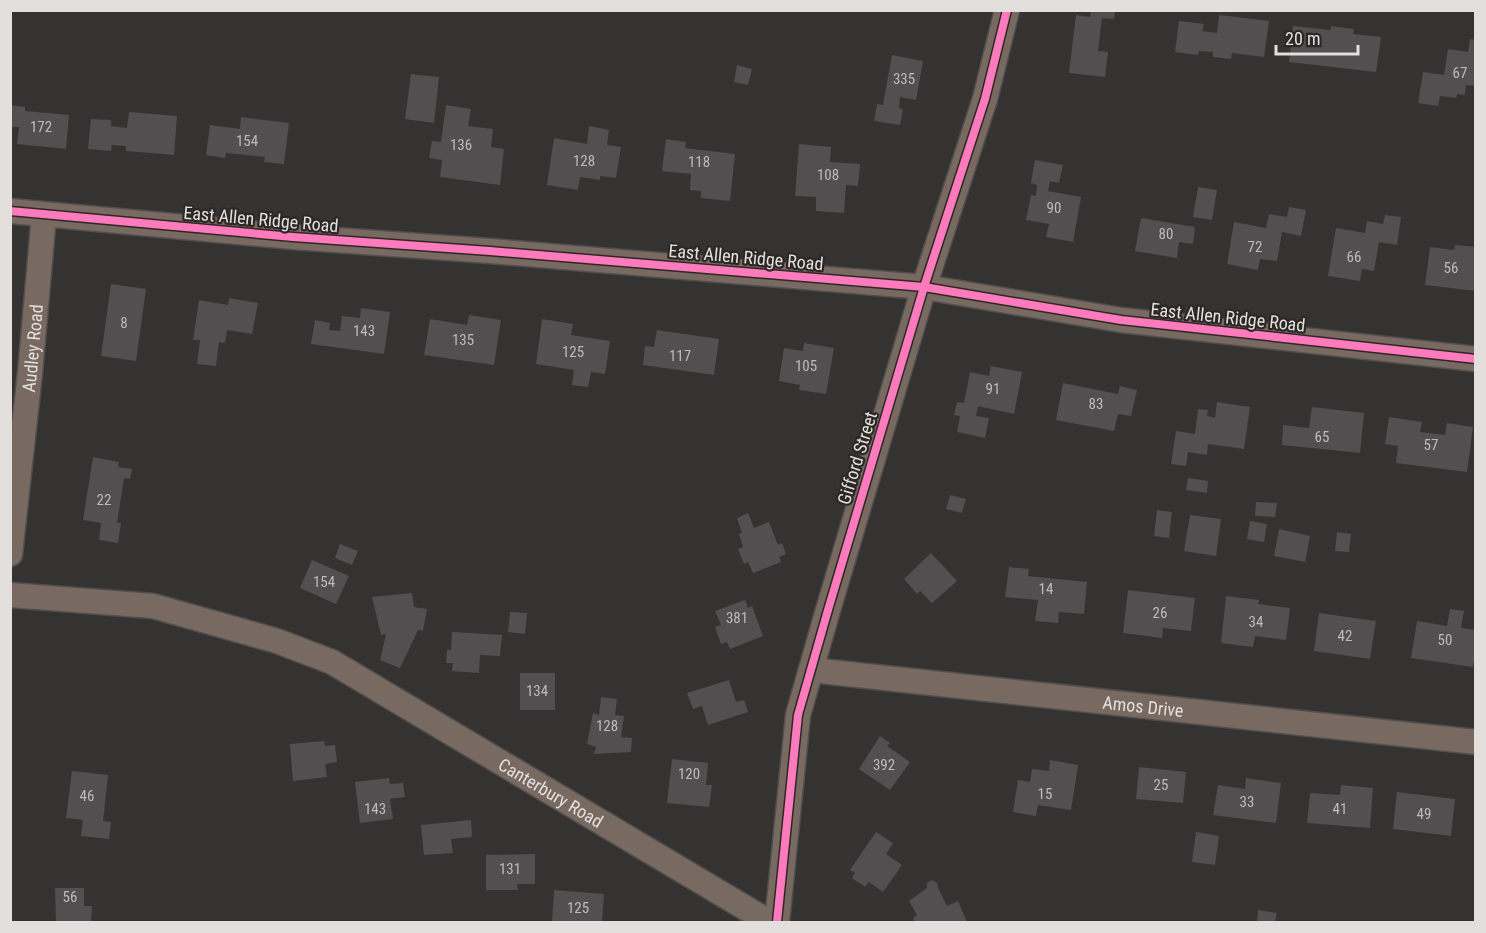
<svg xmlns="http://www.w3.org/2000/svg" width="1486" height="933" font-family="'Roboto Condensed',sans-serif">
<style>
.building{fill:#514f4f}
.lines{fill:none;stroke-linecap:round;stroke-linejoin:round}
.street-casing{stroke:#504f4d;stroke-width:27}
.street{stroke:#786961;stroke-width:24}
.cycleway-casing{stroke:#2d2826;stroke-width:11}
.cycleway{stroke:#fd7abc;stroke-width:8}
.labels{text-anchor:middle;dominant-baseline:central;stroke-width:4.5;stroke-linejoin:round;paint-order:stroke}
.number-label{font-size:15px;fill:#bebbba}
.street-label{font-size:18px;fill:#e2dfdd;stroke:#2d2826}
</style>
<rect width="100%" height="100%" fill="#353331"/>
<g class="building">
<polygon points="1091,10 1115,10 1114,19 1102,18 1098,51 1108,52 1105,77 1069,73 1076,15 1090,17"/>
<polygon points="1219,15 1269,21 1264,57 1232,53 1231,59 1213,57 1213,52 1199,51 1198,55 1175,52 1179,21 1204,24 1202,31 1217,33"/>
<polygon points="1293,26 1331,30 1331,26 1354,29 1353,34 1381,37 1376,72 1289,62"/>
<polygon points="1470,39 1476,40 1476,86 1466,85 1465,95 1457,94 1456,98 1440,96 1438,106 1418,103 1423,72 1444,75 1448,49 1468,52"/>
<polygon points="892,55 923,61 916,100 900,97 899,108 903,109 900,125 874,121 877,104 883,105"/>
<polygon points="737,65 752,69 748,85 734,82"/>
<polygon points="411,74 439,77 434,123 405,119"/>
<polygon points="10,105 25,107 25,111 69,115 66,149 17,144 19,127 10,127"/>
<polygon points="446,105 471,109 468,126 493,129 491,147 504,149 500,185 440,177 442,160 429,158 432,141 441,142"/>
<polygon points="129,112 177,116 174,155 126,151 126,146 112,145 111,151 88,149 91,119 111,120 111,126 127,128"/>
<polygon points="241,117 289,123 284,164 264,162 265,157 226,153 225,158 206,155 210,125 240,129"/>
<polygon points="589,126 609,130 607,145 621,147 616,178 600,176 600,180 580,177 578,190 547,185 554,138 587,144"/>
<polygon points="666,139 686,142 685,148 735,154 730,201 701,198 701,191 690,190 691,174 662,171"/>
<polygon points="799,144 831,147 830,162 860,164 858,186 846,185 844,213 816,211 816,197 795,196"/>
<polygon points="1035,160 1063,165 1059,183 1050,181 1048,191 1081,197 1073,242 1046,237 1049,224 1026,220 1031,195 1036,196 1037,185 1031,183"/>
<polygon points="1198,187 1217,190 1212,220 1193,217"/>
<polygon points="1289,207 1306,210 1301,236 1282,232 1277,261 1260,259 1258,270 1227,264 1234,222 1266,228 1269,214 1287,217"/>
<polygon points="1385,215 1401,217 1397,245 1379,242 1374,271 1362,269 1360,281 1328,276 1336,228 1365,233 1367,221 1383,224"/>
<polygon points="1141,218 1195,227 1193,244 1179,242 1177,258 1135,251"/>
<polygon points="1455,245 1476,247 1476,291 1425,285 1430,247 1454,250"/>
<polygon points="111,284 146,289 136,361 101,356"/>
<polygon points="229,298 258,303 252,334 227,330 225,343 219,342 216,366 197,364 200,340 193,340 199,300 228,305"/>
<polygon points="361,308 390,312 384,354 311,344 315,320 330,323 329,330 340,331 342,316 360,318"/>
<polygon points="469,315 501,320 494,365 424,355 430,319 467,325"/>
<polygon points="542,319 573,324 571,335 610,341 605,374 591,372 588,387 572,385 574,370 536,364"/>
<polygon points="657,330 719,339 714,375 643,365 645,346 654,347"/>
<polygon points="804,343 834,348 826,394 799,390 800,385 779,381 784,348 803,351"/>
<polygon points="991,366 1022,372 1014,414 978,406 976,416 989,418 985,438 957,432 960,416 954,415 957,402 964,403 970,372 989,376"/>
<polygon points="1063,383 1118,394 1120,386 1137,390 1131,416 1118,414 1114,431 1056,420"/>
<polygon points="1217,402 1250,407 1244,449 1208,444 1207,455 1188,452 1186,466 1171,464 1176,431 1195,434 1198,409 1208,410 1207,416 1215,418"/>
<polygon points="1312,407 1364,413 1360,453 1282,445 1283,425 1309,428"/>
<polygon points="1389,417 1422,422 1420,432 1445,435 1447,423 1473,427 1467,472 1396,463 1398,446 1385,444"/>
<polygon points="93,457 119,462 118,467 132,469 130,479 124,478 117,523 121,523 118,543 99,540 101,523 83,520"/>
<polygon points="1188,478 1208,481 1207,493 1186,490"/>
<polygon points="950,495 966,499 962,513 946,509"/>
<polygon points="1256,502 1277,503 1275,517 1255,516"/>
<polygon points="1157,510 1172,512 1169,538 1154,536"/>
<polygon points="748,513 754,528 769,522 778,545 782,543 786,554 779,557 781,562 753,573 748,562 744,564 738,549 743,547 739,534 742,533 737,518"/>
<polygon points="1190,515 1221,519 1216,556 1184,551"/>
<polygon points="1250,521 1267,524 1264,542 1247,539"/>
<polygon points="1279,529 1310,536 1305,562 1274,556"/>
<polygon points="1337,532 1351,534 1349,552 1335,551"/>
<polygon points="340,544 358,551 352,565 335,558"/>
<polygon points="931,553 957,581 932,603 920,591 917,594 904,579"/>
<polygon points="312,560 349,576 336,604 300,588"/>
<polygon points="1009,567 1029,569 1028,576 1087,582 1084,614 1059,612 1058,623 1035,621 1038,600 1005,597"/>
<polygon points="1128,590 1195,598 1191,631 1163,628 1162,638 1123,633"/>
<polygon points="412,593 414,607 427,609 423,631 418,630 400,668 380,660 386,634 381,635 372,597"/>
<polygon points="1226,596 1259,600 1258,604 1290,608 1286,640 1255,636 1253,647 1221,643"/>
<polygon points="745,600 748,608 752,606 763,636 730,649 727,642 721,644 715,627 721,625 715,611"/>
<polygon points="1450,609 1464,611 1461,628 1476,630 1476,649 1473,667 1411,658 1417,621 1447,626"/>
<polygon points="510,612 527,613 525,634 508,632"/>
<polygon points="1319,613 1376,621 1370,659 1314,651"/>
<polygon points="452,632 502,635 500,656 480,655 479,673 452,671 453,663 446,663 447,650 451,650"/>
<rect x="520" y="673" width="35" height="37"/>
<polygon points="729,680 736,702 744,700 748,712 708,725 702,706 693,709 687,693"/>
<polygon points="601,697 617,699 615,715 624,716 621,737 632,738 631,752 594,754 596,747 587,744 593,713 599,715"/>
<polygon points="880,736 890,743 887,746 910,762 890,790 859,769"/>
<polygon points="324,741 325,746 335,745 337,762 325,764 327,777 293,781 290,744"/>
<polygon points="672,759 708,763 706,785 712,785 709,807 667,803"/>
<polygon points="1050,760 1078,765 1071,810 1038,805 1036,816 1013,812 1018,780 1030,782 1032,769 1049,771"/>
<polygon points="1139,767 1186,772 1183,803 1136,799"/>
<polygon points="72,771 108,775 103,821 111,822 109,839 81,836 83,820 66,818"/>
<polygon points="389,778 390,784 403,783 405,797 390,799 393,819 360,823 355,782"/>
<polygon points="1246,778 1281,783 1276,823 1213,815 1218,785 1245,789"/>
<polygon points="1341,785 1373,788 1370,828 1307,823 1310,793 1340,795"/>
<polygon points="1397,792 1455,799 1451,836 1393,829"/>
<polygon points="471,820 472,837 451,839 453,853 424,855 421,825"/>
<polygon points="876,832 893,843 886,854 902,865 883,892 869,882 865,887 852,878 855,873 850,870"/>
<polygon points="1196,832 1219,836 1215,865 1192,862"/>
<polygon points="535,854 535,884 517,884 518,890 486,890 486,855"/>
<polygon points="932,880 937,883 938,888 947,906 958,901 967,922 915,922 913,918 917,915 909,901 927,888 927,883"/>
<polygon points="55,888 84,888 84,906 92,906 91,922 56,922"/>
<polygon points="554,890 604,894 602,922 552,922"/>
<polygon points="1258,910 1277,913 1275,922 1257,922"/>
</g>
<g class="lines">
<g class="street-casing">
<g id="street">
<polyline points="10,211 293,237 490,251 924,287 1121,320 1476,359"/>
<path id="s1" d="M10,554L30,373L44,215"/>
<path id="s2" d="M10,595L153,606L277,641L332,662L769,922"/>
<path id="s3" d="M811,670L1476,742"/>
<polyline points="777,922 798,715 828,610 924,287 985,99 1007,10"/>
</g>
</g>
<use href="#street" class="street"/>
<g class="cycleway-casing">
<g id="cycleway">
<polyline points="10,211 293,237 490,251 924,287 1121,320 1476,359"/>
<polyline points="777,922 798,715 828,610 924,287 985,99 1007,10"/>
</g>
</g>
<use href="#cycleway" class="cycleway"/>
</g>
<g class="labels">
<g class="number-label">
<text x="1460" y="73">67</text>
<text x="904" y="79">335</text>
<text x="41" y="127">172</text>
<text x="247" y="141">154</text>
<text x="461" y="145">136</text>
<text x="584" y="161">128</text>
<text x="699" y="162">118</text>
<text x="828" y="175">108</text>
<text x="1054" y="208">90</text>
<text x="1166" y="234">80</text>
<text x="1255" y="247">72</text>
<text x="1354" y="257">66</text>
<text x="1451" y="268">56</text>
<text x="124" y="323">8</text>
<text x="364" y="331">143</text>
<text x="463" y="340">135</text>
<text x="573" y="352">125</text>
<text x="680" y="356">117</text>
<text x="806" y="366">105</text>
<text x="993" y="389">91</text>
<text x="1096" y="404">83</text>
<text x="1322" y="437">65</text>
<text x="1431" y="445">57</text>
<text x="104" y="500">22</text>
<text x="324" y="582">154</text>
<text x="1046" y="589">14</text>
<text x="1160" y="613">26</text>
<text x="737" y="618">381</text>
<text x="1256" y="622">34</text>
<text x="1345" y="636">42</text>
<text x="1445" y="640">50</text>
<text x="537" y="691">134</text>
<text x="607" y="726">128</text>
<text x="884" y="765">392</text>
<text x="689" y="774">120</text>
<text x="1161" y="785">25</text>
<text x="1045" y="794">15</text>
<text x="87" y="796">46</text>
<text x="1247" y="802">33</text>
<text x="375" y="809">143</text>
<text x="1340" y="809">41</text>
<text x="1424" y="814">49</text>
<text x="510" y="869">131</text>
<text x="70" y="897">56</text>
<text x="578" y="908">125</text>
</g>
<g class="street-label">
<text transform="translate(261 219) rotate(5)">East Allen Ridge Road</text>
<text transform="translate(746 257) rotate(5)">East Allen Ridge Road</text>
<text transform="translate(1228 317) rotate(6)">East Allen Ridge Road</text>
<text stroke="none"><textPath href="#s1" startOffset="207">Audley Road</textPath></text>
<text transform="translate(857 458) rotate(-73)">Gifford Street</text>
<text stroke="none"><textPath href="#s3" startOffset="334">Amos Drive</textPath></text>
<text stroke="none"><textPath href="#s2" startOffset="586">Canterbury Road</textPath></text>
</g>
</g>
<rect width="1486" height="933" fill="none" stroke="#e2dfdd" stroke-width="24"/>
<path d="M1276 45v9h82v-9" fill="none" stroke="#e2dfdd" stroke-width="3"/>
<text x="1285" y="45" font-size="18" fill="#e2dfdd" stroke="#2d2826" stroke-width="4.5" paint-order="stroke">20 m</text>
</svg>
